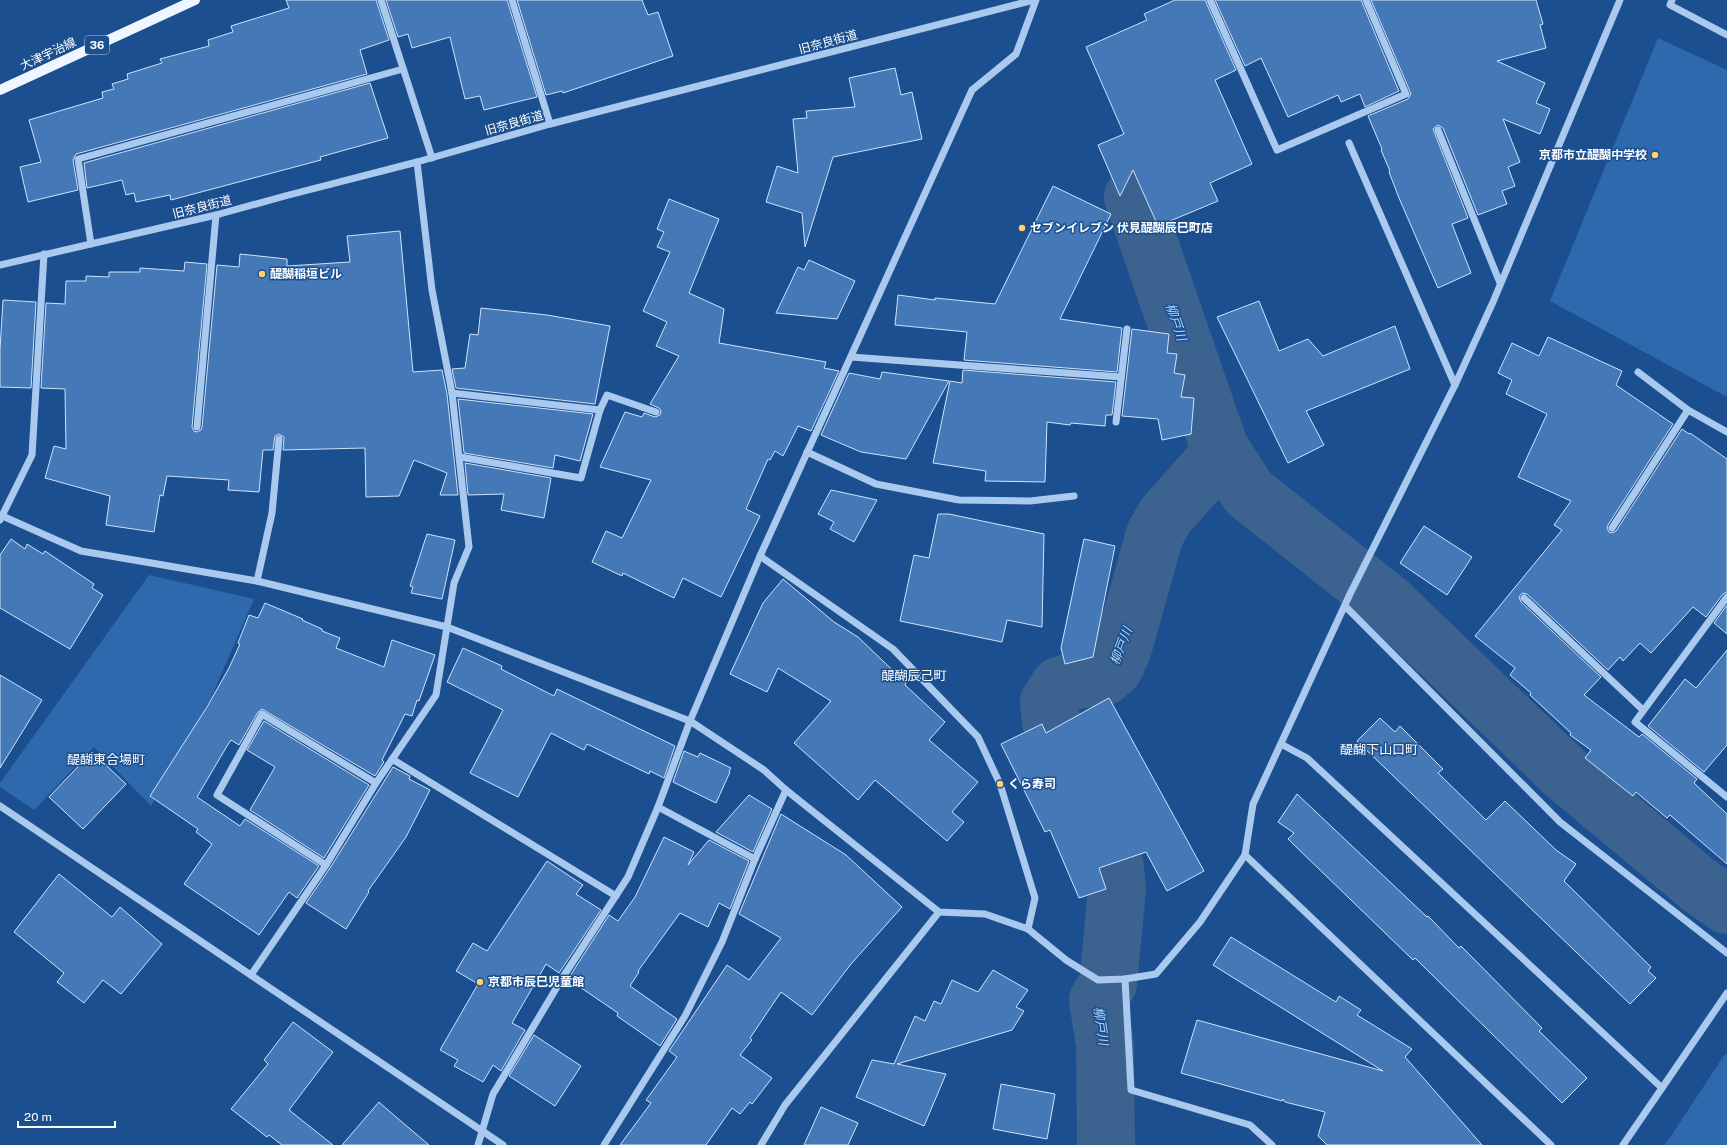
<svg xmlns="http://www.w3.org/2000/svg" width="1727" height="1145" font-family="'Public Sans','Noto Sans JP',sans-serif">
<style>
.green{fill:#2e69ad}
.lines{fill:none;stroke-linecap:round;stroke-linejoin:round}
.river{stroke:#3c6290;stroke-width:58}
.building{fill:#4478b7;stroke:#cfe3fa}
.minor{stroke:#a9c9ee;stroke-width:7}
.major{stroke:#f0f6ff;stroke-width:10}
.poi-dot{fill:#ffd166;stroke:#1b4f8f;stroke-width:1.5}
.labels{text-anchor:middle;dominant-baseline:central;stroke-width:3;stroke-linejoin:round;paint-order:stroke}
.shield{fill:#1b4f8f;stroke:#bbcadd;stroke-width:1}
.shield-label{font-size:11px;font-weight:bold;fill:#fff}
.street-label{font-size:12px;fill:#fff;stroke:#1b4f8f}
.poi-label{font-size:12px;font-weight:bold;fill:#fff;stroke:#1b4f8f;text-anchor:start}
.water-label{font-size:13px;font-style:italic;fill:#b5d3f5;stroke:#1b4f8f}
.neighbourhood-label{font-size:13px;fill:#fff;stroke:#1b4f8f}
</style>
<rect width="100%" height="100%" fill="#1b4f8f"/>
<g class="green">
<polygon points="1658,38 1727,70 1727,397 1550,301"/>
<polygon points="149,575 254,599 211,698 151,806 94,747 34,810 0,787 0,783"/>
<polygon points="1725,1054 1727,1054 1727,1145 1665,1145"/>
</g>
<g class="lines">
<g class="river">
<polyline points="1220,449 1249,493 1388,603 1567,775 1700,886 1727,905"/>
<polyline points="1106,1145 1105,1044 1098,1000 1108,984 1117,890 1115,868 1108,831 1095,796 1079,763 1051,722 1049,702 1059,686 1076,680 1103,677 1114,668 1123,648 1155,534 1166,515 1209,467 1220,449 1133,197"/>
</g>
</g>
<g class="building">
<polygon points="286,0 376,0 389,40 360,50 367,74 76,154 73,160 78,190 28,202 20,167 41,162 29,120 103,98 102,92 114,89 112,84 128,79 127,74 162,63 160,59 209,46 208,40 233,32 231,26 289,8"/>
<polygon points="386,0 507,0 537,97 484,110 480,96 465,99 450,37 412,48 408,34 398,37"/>
<polygon points="517,0 642,0 648,15 658,12 673,56 563,93 562,91 546,95"/>
<polygon points="1175,0 1205,0 1236,70 1215,80 1252,164 1210,183 1218,201 1158,226 1133,170 1120,196 1098,145 1124,134 1086,47 1147,20 1144,14"/>
<polygon points="1215,0 1361,0 1399,91 1365,107 1360,94 1341,102 1338,95 1288,117 1261,58 1245,66"/>
<polygon points="1371,0 1536,0 1543,24 1540,25 1546,48 1497,61 1545,83 1536,103 1550,109 1540,134 1503,119 1520,162 1508,167 1515,186 1502,191 1507,204 1478,215 1443,128 1438,125 1433,129 1468,218 1452,224 1471,273 1438,288 1399,198 1389,172 1390,171 1381,150 1382,149 1368,116 1408,99 1411,94"/>
<polygon points="895,68 901,95 912,92 922,139 833,157 805,247 802,213 766,202 777,166 798,173 793,119 807,118 806,111 855,107 849,78"/>
<polygon points="370,83 388,138 320,157 321,160 171,200 170,195 136,202 134,193 126,195 122,180 87,188 84,163"/>
<polygon points="1053,186 1111,214 1060,319 1122,328 1117,372 964,360 967,332 895,325 898,295 935,300 935,298 995,304"/>
<polygon points="669,199 719,219 689,293 724,309 719,343 826,362 824,368 839,371 811,431 798,426 783,456 775,451 770,460 768,459 746,509 760,516 721,597 683,578 674,598 623,573 622,576 592,562 606,531 622,538 651,480 600,467 625,412 642,417 644,413 655,417 660,415 661,411 659,408 650,404 679,356 656,346 667,322 643,311 670,252 657,247 664,232 657,229"/>
<polygon points="400,231 413,372 442,370 447,394 458,495 440,495 447,473 414,460 399,496 366,497 365,448 283,450 284,437 279,434 275,436 273,450 263,450 259,492 228,490 229,480 167,476 163,496 160,495 154,532 106,525 110,496 45,478 54,446 66,449 65,389 41,388 46,303 65,304 66,281 86,281 86,276 109,277 109,272 140,272 140,268 184,271 185,262 207,264 192,427 194,431 197,432 201,430 202,427 217,265 239,267 240,254 287,259 287,266 350,262 347,236"/>
<polygon points="809,260 855,281 837,319 776,313 798,267 804,270"/>
<polygon points="3,300 36,302 31,388 0,387 0,349"/>
<polygon points="1259,301 1279,351 1308,339 1323,356 1395,326 1410,369 1306,411 1324,445 1288,463 1217,317"/>
<polygon points="481,308 547,315 610,326 595,404 456,388 452,369 465,368 470,334 478,335"/>
<polygon points="1132,329 1169,334 1167,353 1177,354 1174,373 1185,375 1181,397 1194,398 1191,434 1162,440 1158,419 1122,416"/>
<polygon points="1548,337 1622,371 1616,385 1673,424 1608,525 1607,528 1609,532 1612,533 1616,531 1682,429 1689,434 1690,433 1727,459 1727,592 1723,594 1706,617 1693,607 1651,653 1640,643 1623,661 1620,657 1608,670 1527,594 1522,593 1519,597 1521,602 1601,677 1584,695 1639,737 1642,734 1697,779 1694,783 1727,814 1727,864 1670,815 1667,818 1636,792 1633,796 1585,758 1591,750 1570,735 1571,733 1530,695 1531,693 1510,675 1515,668 1475,636 1562,530 1554,525 1571,501 1518,477 1547,414 1506,394 1512,380 1498,373 1512,343 1539,356"/>
<polygon points="963,370 1116,382 1112,415 1106,415 1105,426 1071,423 1070,425 1047,422 1045,482 985,481 986,471 933,463 950,381 962,383"/>
<polygon points="882,372 949,381 906,459 861,452 821,435 849,373 880,379"/>
<polygon points="458,399 593,414 580,461 555,455 553,468 464,453"/>
<polygon points="465,463 551,478 544,518 501,510 504,494 468,495"/>
<polygon points="831,490 877,500 854,542 830,529 834,522 818,514"/>
<polygon points="938,514 949,514 1044,534 1042,627 1007,620 1002,642 900,621 914,555 929,558"/>
<polygon points="1424,526 1472,557 1447,595 1400,563"/>
<polygon points="427,534 455,540 442,599 411,593 413,587 410,586"/>
<polygon points="11,539 25,549 27,544 43,554 45,551 94,584 92,588 103,595 70,649 0,608 0,555"/>
<polygon points="1084,539 1115,546 1093,657 1065,664 1061,648"/>
<polygon points="783,579 834,622 858,637 906,683 905,685 945,722 929,740 978,782 952,812 964,822 947,841 875,780 858,800 794,743 831,701 778,668 767,692 730,674 763,603"/>
<polygon points="265,603 303,619 302,620 322,629 322,631 340,638 336,648 384,667 392,640 435,655 419,701 417,700 412,716 405,714 382,760 384,762 375,776 262,709 258,712 239,745 231,740 227,746 197,797 240,826 245,819 319,866 297,898 289,892 259,935 184,884 212,844 196,832 198,829 150,796 207,707 229,668 240,644 238,643 249,615 258,618"/>
<polygon points="1727,605 1727,634 1714,623"/>
<polygon points="463,648 502,666 501,669 554,696 557,689 675,746 664,778 650,771 649,774 587,744 584,750 551,733 518,797 470,773 503,710 447,682"/>
<polygon points="1727,650 1727,745 1704,772 1648,726 1685,679 1696,688"/>
<polygon points="0,675 42,700 0,768"/>
<polygon points="1109,698 1204,871 1167,891 1146,852 1099,868 1106,889 1079,898 1050,830 1045,832 1001,744 1042,724 1046,733"/>
<polygon points="1380,718 1395,732 1400,726 1443,769 1438,773 1486,820 1505,801 1556,850 1576,864 1564,881 1651,967 1648,971 1656,978 1630,1004 1357,741"/>
<polygon points="264,721 369,785 324,858 250,810 275,767 247,750"/>
<polygon points="684,751 698,757 700,753 731,768 729,771 730,772 716,803 673,782"/>
<polygon points="92,752 126,784 83,829 49,797"/>
<polygon points="393,767 410,776 409,779 430,790 406,837 368,891 369,892 346,929 306,903 330,868"/>
<polygon points="1297,794 1427,917 1428,916 1459,948 1461,946 1542,1028 1539,1031 1587,1078 1562,1103 1415,958 1413,960 1288,839 1294,833 1278,822"/>
<polygon points="749,795 772,809 753,852 716,832"/>
<polygon points="781,814 846,855 902,907 851,964 812,1015 781,992 750,1038 752,1040 740,1055 772,1078 752,1104 750,1102 740,1114 732,1108 706,1145 620,1145 651,1103 646,1100 677,1057 669,1051 727,965 749,980 781,938 739,914"/>
<polygon points="664,837 694,852 688,865 709,840 749,861 730,909 719,903 708,927 680,913 638,971 639,972 630,986 677,1019 660,1046 617,1016 618,1013 568,979 609,915 618,921 635,897"/>
<polygon points="547,861 583,885 576,894 601,910 559,973 546,964 512,1023 525,1030 501,1071 493,1065 483,1082 454,1066 458,1060 440,1050 478,984 456,971 473,943 487,951"/>
<polygon points="59,874 112,917 120,907 162,944 121,994 103,980 84,1003 57,982 64,973 14,932"/>
<polygon points="1231,937 1336,1002 1339,996 1361,1010 1357,1015 1412,1049 1405,1057 1482,1145 1327,1145 1318,1136 1325,1112 1285,1102 1283,1099 1282,1101 1181,1073 1197,1020 1383,1071 1213,965"/>
<polygon points="993,970 1028,990 1016,1007 1024,1011 1012,1030 897,1064 946,1074 924,1126 856,1097 872,1060 894,1064 915,1016 925,1021 934,1001 941,1004 952,980 978,992"/>
<polygon points="293,1022 333,1052 289,1110 333,1145 282,1145 269,1135 267,1137 231,1109 268,1064 264,1060"/>
<polygon points="534,1035 581,1066 555,1106 509,1076"/>
<polygon points="1001,1084 1055,1094 1047,1139 993,1129"/>
<polygon points="379,1102 389,1111 429,1145 342,1145"/>
<polygon points="821,1107 858,1123 848,1145 804,1145"/>
</g>
<g class="lines">
<g class="minor">
<polyline points="381,0 432,158"/>
<polyline points="512,0 550,124"/>
<polyline points="1210,0 1277,150 1406,94 1366,0"/>
<polyline points="1672,0 1670,5 1727,35"/>
<polyline points="1438,130 1500,283"/>
<polyline points="1349,143 1455,385"/>
<polyline points="91,244 78,159 403,69"/>
<polyline points="0,265 216,215 285,196 417,162 550,124 1034,0"/>
<polyline points="851,357 1121,377"/>
<polyline points="1638,372 1688,410 1727,432"/>
<polyline points="452,393 600,410 581,478 460,457"/>
<polyline points="600,410 607,395 656,412"/>
<polyline points="1116,422 1127,329"/>
<polyline points="197,427 216,215"/>
<polyline points="807,452 876,484 959,500 1030,501 1074,496"/>
<polyline points="0,515 81,551 257,581 447,627 690,721 764,770 786,790 939,912 985,914 1028,929 1066,960 1098,980 1125,979 1156,974 1200,922 1245,855 1253,804 1350,594 1455,385 1493,302 1620,0"/>
<polyline points="0,520 32,455 44,254"/>
<polyline points="1612,528 1688,410"/>
<polyline points="760,556 893,649 978,737 1000,784 1035,898 1028,929"/>
<polyline points="257,581 272,513 279,439"/>
<polyline points="1727,597 1635,722 1727,797"/>
<polyline points="1524,598 1643,710"/>
<polyline points="1345,606 1560,822 1727,953"/>
<polyline points="1281,744 1307,758 1662,1088"/>
<polyline points="392,759 616,896"/>
<polyline points="0,806 503,1145"/>
<polyline points="658,807 755,859"/>
<polyline points="1245,855 1551,1145"/>
<polyline points="326,865 217,795 262,714 376,783"/>
<polyline points="251,975 326,865 376,783 436,695 454,583 469,547 452,393 432,290 417,162"/>
<polyline points="1125,979 1131,1090 1250,1125 1272,1145"/>
<polyline points="478,1145 493,1094 563,977 628,877 658,807 690,721 760,556 972,90 1016,54 1036,0"/>
<polyline points="604,1145 685,1016 722,942 755,859 786,790"/>
<polyline points="761,1145 785,1105 939,912"/>
<polyline points="1623,1145 1727,993"/>
</g>
<polyline class="major" points="0,90 195,0"/>
</g>
<g class="poi-dot">
<circle cx="1655" cy="155" r="4"/>
<circle cx="1022" cy="228" r="4"/>
<circle cx="262" cy="274" r="4"/>
<circle cx="1000" cy="784" r="4"/>
<circle cx="480" cy="982" r="4"/>
</g>
<g class="labels">
<rect class="shield" x="85" y="36" width="24" height="18" rx="3"/>
<g class="shield-label">
<text x="97" y="45">36</text>
</g>
<g class="street-label">
<text transform="translate(828 42) rotate(-15)">旧奈良街道</text>
<text transform="translate(48 54) rotate(-25)">大津宇治線</text>
<text transform="translate(514 123) rotate(-16)">旧奈良街道</text>
<text transform="translate(202 207) rotate(-14)">旧奈良街道</text>
</g>
<g class="poi-label">
<text x="1647" y="155" text-anchor="end">京都市立醍醐中学校</text>
<text x="1030" y="228">セブンイレブン 伏見醍醐辰巳町店</text>
<text x="270" y="274">醍醐稲垣ビル</text>
<text x="1008" y="784">くら寿司</text>
<text x="488" y="982">京都市辰巳児童館</text>
</g>
<g class="water-label">
<text transform="translate(1176 322) rotate(71)">柳戸川</text>
<text transform="translate(1121 646) rotate(-69)">柳戸川</text>
<text transform="translate(1101 1026) rotate(82)">柳戸川</text>
</g>
<g class="neighbourhood-label">
<text x="914" y="675">醍醐辰己町</text>
<text x="1379" y="749">醍醐下山口町</text>
<text x="106" y="759">醍醐東合場町</text>
</g>
</g>
<path d="M18 1121v6h97v-6" fill="none" stroke="#ffffff" stroke-width="2"/>
<text x="24" y="1121" font-size="12" fill="#ffffff" stroke="#1b4f8f" stroke-width="3" paint-order="stroke">20 m</text>
</svg>
